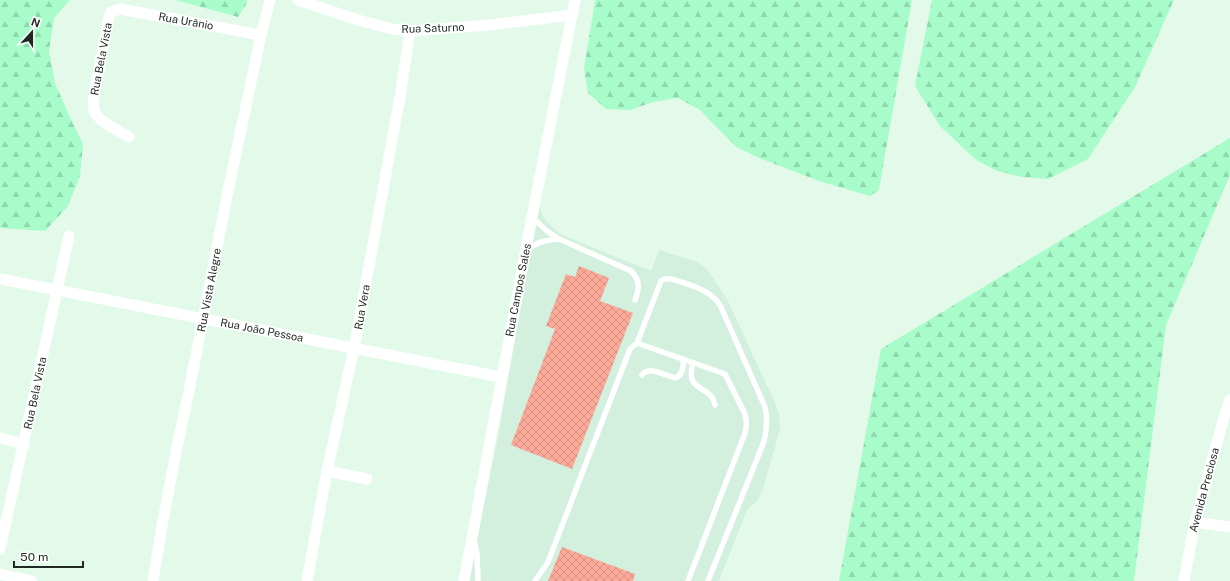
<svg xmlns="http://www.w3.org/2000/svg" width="1230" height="581" font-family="'Public Sans',sans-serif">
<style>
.built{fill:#d2f0dd}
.forest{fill:url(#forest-firs)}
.building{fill:url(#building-cross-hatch)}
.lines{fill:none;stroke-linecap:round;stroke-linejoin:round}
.service{stroke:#fff;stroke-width:5.5}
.minor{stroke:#fff;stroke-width:11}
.labels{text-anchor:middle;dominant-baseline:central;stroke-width:3;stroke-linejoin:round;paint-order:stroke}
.street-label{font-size:11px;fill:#1f2823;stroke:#fff}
</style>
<defs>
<pattern id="forest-firs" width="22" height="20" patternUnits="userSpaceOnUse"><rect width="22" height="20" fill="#a7fcca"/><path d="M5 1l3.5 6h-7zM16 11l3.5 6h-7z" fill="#8fd8ad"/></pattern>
<pattern id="building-cross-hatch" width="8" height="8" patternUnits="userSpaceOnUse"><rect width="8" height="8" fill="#fbaa9a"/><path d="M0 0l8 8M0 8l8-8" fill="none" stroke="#d79284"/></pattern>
</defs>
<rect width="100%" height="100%" fill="#e3faeb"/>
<polygon class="built" points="539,206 543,216 546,221 560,234 651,271 659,250 697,262 704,267 711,275 728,301 775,403 779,414 780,429 763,489 758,499 754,504 748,509 745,515 719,581 468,581 496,447"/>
<g class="forest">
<polygon points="0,0 70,0 54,18 49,51 55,83 68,113 83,144 80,176 68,206 45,231 0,228"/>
<polygon points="175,0 247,0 246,5 238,17"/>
<polygon points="595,0 912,0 879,190 870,196 819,181 757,157 735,146 700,110 678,98 653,102 630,110 606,109 588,93 584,69"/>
<polygon points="932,0 1174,0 1135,87 1088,159 1048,179 1022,177 997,171 976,160 940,126 915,86"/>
<polygon points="1230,138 1230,175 1166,325 1134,581 839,581 881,349"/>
</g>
<g class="building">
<polygon points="579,266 609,278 600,301 633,313 572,469 511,445 555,329 546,326 566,274 575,277"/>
<polygon points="562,547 635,574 633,581 548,581"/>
</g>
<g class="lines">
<g class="service">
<path d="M532,217L547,231L559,239L631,271C641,281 639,289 635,300"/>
<path d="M527,250C537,242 546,240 559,239"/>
<path d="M637,343L725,374L745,414C747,421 747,426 745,433L688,581"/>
<path d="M693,363C684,394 711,383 715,405"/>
<path d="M642,375C650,365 665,376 676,378C683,374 684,367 683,359"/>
<polyline points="474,540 477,553 478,581"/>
<path d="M535,581L548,562L630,349L637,343L661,281L664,279H672C690,285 709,289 720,305L765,407C768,420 767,431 763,444L708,581"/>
</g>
<g class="minor">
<polyline points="298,0 358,20 392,29 410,31 490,25 572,15"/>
<path d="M129,137C119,131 97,121 94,110C94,107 94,103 93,100L109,17L111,12L120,9L261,35"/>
<polyline points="0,279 501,377"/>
<polyline points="0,438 24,444"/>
<polyline points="327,471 367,479"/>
<polyline points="1195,522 1230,527"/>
<polyline points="0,549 69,236"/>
<polyline points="0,574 32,581"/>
<polyline points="153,581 162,526 177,447 188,396 227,196 261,35 270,0"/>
<polyline points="307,581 327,471 354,348 400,97 410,31"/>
<polyline points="464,581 532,217 575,0"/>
<polyline points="1184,581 1195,522 1225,414 1230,400"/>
</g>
</g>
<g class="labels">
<g class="street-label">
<text transform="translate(186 21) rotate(10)">Rua Urânio</text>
<text transform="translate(433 28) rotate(-2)">Rua Saturno</text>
<text transform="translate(101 59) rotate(-79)">Rua Bela Vista</text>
<text transform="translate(209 290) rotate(-79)">Rua Vista Alegre</text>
<text transform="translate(518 290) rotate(-79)">Rua Campos Sales</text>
<text transform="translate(362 307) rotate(-80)">Rua Vera</text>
<text transform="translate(262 330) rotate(11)">Rua João Pessoa</text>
<text transform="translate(35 393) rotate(-78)">Rua Bela Vista</text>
<text transform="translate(1204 490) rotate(-75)">Avenida Preciosa</text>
</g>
</g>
<g transform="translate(32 32) rotate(21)" stroke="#ffffff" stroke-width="3" paint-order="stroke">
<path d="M0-3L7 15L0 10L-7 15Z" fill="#1f2823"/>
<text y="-6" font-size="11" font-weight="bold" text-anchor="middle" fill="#1f2823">N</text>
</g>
<path d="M14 561v6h69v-6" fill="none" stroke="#1f2823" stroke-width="2"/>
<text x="20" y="561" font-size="12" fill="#1f2823" stroke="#ffffff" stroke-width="3" paint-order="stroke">50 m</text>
</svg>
